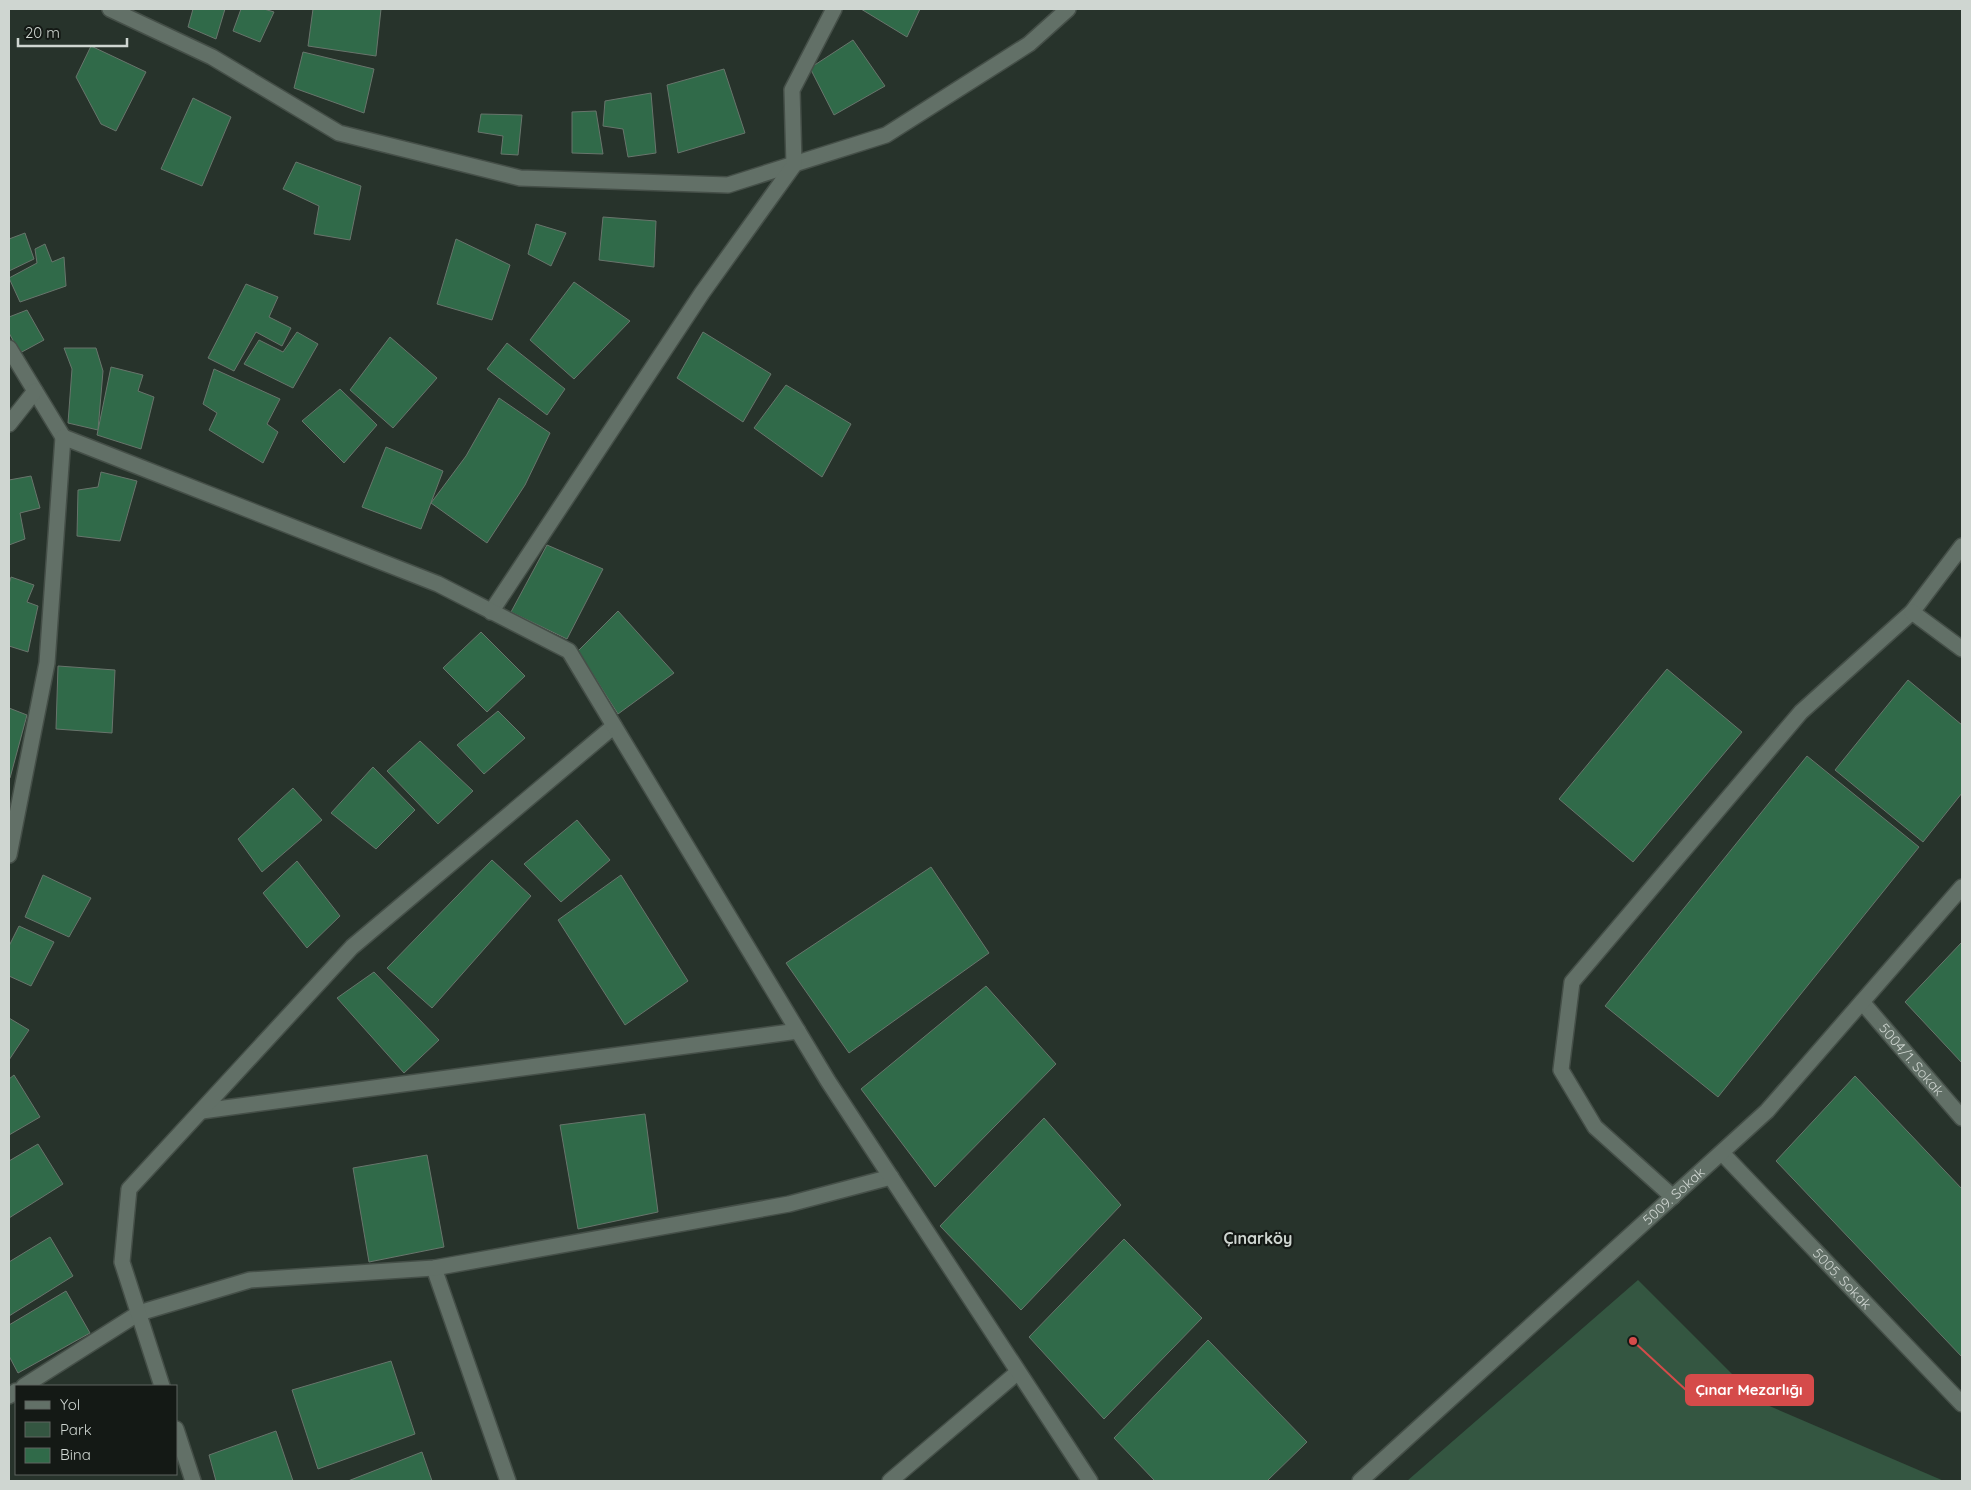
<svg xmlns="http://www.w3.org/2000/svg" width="1971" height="1490" font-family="Quicksand,sans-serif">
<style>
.green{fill:#345641}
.building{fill:#306a49;stroke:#68756c}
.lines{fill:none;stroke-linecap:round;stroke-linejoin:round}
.lane-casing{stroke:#454f48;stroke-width:18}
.street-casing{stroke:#454f48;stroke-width:18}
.secondary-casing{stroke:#454f48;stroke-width:18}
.lane{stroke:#627067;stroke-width:15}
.street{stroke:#627067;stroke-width:15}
.secondary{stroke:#627067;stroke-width:15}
.labels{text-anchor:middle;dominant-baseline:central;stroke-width:4.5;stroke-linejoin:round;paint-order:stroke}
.street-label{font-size:14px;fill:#cfd6d1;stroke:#141915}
.quarter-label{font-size:16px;font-weight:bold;fill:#cfd6d1;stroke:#141915}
.leader{fill:none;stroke:#d54b4a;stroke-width:2}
.callout-dot{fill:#d54b4a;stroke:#141915;stroke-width:2}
.callout{fill:#d54b4a;stroke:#d54b4a;stroke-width:2}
.callout-label{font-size:15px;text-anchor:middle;font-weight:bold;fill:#fff}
</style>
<rect width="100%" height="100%" fill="#27332b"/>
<polygon class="green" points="1638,1280 1760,1402 1944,1481 1407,1481"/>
<g class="building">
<polygon points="193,9 225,9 216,39 188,27"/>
<polygon points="241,9 264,9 274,12 260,42 233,31"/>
<polygon points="313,9 381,9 376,56 308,46"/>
<polygon points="861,9 920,9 907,37"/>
<polygon points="853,40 885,86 834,115 810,68"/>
<polygon points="91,46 146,72 116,131 101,124 76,77"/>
<polygon points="303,52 374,69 364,113 294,88"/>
<polygon points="724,69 745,133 678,153 667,85"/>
<polygon points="651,93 656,153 628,157 623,129 603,126 605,101"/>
<polygon points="193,98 231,117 202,186 161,169"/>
<polygon points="596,111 603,154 572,153 572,112"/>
<polygon points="481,114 522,115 518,155 501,154 503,136 478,132"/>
<polygon points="296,162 361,186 350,240 314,234 319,206 283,189"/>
<polygon points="603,217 656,221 654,267 599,260"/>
<polygon points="536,224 566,233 551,266 528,254"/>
<polygon points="25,233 34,259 9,271 9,239"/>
<polygon points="456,239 510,265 492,320 437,304"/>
<polygon points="45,244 52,262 64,257 66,286 20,302 9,278 37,263 35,249"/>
<polygon points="574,282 630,321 574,379 530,340"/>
<polygon points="246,284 278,297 269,317 291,328 282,346 256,332 234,371 208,358"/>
<polygon points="27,310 44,340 20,353 9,333 9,317"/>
<polygon points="297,332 318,344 293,388 244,364 259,340 283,352"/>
<polygon points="703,332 771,374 743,422 677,378"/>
<polygon points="390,337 437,378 393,428 350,390"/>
<polygon points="507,343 565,389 547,415 487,369"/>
<polygon points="64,348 96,348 103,371 98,430 68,423 72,369"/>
<polygon points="111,367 143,375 138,391 154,397 141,449 97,435"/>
<polygon points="214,369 280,399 267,424 278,432 263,463 209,430 217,413 203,404"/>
<polygon points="786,385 851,424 822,477 754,428"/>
<polygon points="340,389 377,425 344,463 302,421"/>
<polygon points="499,398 550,433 525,485 487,543 431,503 466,456"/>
<polygon points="386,447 443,471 421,529 362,507"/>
<polygon points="101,472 137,481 120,541 77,536 78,490 98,487"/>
<polygon points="31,476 40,508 20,513 25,539 9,545 9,480"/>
<polygon points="547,545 603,569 567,639 511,612"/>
<polygon points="11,577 34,585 27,602 38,606 28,652 9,646 9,584"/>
<polygon points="618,611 674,673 618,714 578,651"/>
<polygon points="481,632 525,676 487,712 443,668"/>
<polygon points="58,666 115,670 112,733 56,729"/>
<polygon points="1667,669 1742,732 1633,862 1559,799"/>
<polygon points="1908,680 1962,725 1962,793 1923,842 1835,770"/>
<polygon points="9,708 27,715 10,778 9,777"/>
<polygon points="498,711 525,738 484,774 457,745"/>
<polygon points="420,741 473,791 438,824 387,771"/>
<polygon points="1807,756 1919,847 1718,1097 1605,1006"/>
<polygon points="373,767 415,810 376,849 331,813"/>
<polygon points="293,788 322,820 262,872 238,839"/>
<polygon points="577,820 610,860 561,902 524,864"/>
<polygon points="492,860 531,896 432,1008 387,968"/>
<polygon points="297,861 340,916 307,948 263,893"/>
<polygon points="931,867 989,953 849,1053 786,963"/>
<polygon points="43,875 91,898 69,937 25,917"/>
<polygon points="621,875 688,981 625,1025 558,920"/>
<polygon points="19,926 54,942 31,986 9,976 9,946"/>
<polygon points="1962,942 1962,1063 1905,1002"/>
<polygon points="374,972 439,1040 404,1073 337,998"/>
<polygon points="986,986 1056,1064 935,1187 861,1089"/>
<polygon points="9,1018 29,1030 9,1060"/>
<polygon points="14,1075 40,1117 9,1135 9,1079"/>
<polygon points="1855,1076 1962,1189 1962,1357 1776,1161"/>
<polygon points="645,1114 658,1212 578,1229 560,1125"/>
<polygon points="1044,1118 1121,1205 1021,1310 940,1226"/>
<polygon points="38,1144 63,1184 9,1218 9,1161"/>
<polygon points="427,1155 444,1247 369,1262 353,1168"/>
<polygon points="50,1237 73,1276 9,1316 9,1262"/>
<polygon points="1124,1239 1202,1318 1104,1419 1029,1337"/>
<polygon points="66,1291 90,1333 18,1373 9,1356 9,1325"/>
<polygon points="1208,1340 1307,1442 1267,1481 1155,1481 1114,1438"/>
<polygon points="391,1361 415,1434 318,1469 292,1390"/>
<polygon points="276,1431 293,1481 216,1481 209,1455"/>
<polygon points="422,1452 432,1481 348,1481"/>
</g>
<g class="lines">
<g class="lane-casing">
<polyline id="lane" points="1673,1197 1595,1127 1561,1070 1572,982 1801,712 1912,612 1962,546"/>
</g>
<g class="street-casing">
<g id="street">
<polyline points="110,9 212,57 339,133 520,178 728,185 886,135 1029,44 1068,9"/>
<polyline points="9,348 63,437"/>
<polyline points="9,424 35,391"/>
<polyline points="491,612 702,293 794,165 792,90 834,9"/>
<polyline points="1912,612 1962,649"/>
<path id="s1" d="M1862,1002L1962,1118"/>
<polyline points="202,1111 798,1031"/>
<path id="s2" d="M1722,1153L1962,1404"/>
<polyline points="434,1268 508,1481"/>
<polyline points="24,1386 139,1313 250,1280 434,1268 789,1204 891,1177"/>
<polyline points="162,1386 122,1262 129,1189 352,947 614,726"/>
<polyline points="9,1396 16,1391"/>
<polyline points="176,1429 193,1481"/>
<polyline points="890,1481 1018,1372"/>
<path id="s3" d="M1360,1481L1767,1111L1962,887"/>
</g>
</g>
<g class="secondary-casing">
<polyline id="secondary" points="9,855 47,663 63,437 438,584 569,651 828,1081 1090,1481"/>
</g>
<use href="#lane" class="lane"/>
<use href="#street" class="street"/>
<use href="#secondary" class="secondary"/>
</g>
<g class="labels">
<g class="street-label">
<text stroke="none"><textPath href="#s1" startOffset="76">5004/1. Sokak</textPath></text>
<text stroke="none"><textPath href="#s3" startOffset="424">5009. Sokak</textPath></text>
<text stroke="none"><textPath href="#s2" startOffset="174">5005. Sokak</textPath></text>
</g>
<g class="quarter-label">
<text x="1258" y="1238">Çınarköy</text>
</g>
</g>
<path class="leader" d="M1633 1341L1686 1390"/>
<circle class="callout-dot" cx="1633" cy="1341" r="5"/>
<rect class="callout" x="1686" y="1375" width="127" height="30" rx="5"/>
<g class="callout-label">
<text x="1749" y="1395">Çınar Mezarlığı</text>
</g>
<rect width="1971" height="1490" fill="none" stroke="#cfd6d1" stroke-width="20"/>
<rect x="15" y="1385" width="162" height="90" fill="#141915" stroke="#5f6560"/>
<rect x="25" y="1401" width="25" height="8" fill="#627067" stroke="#5f6560"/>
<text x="60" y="1410" font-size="15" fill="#cfd6d1">Yol</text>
<rect x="25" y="1422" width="25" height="15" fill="#345641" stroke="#5f6560"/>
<text x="60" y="1435" font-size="15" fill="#cfd6d1">Park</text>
<rect x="25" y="1448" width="25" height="15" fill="#306a49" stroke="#5f6560"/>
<text x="60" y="1460" font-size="15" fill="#cfd6d1">Bina</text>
<path d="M18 38v8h109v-8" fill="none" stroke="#cfd6d1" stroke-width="2.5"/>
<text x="25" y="38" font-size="15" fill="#cfd6d1" stroke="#141915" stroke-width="4" paint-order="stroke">20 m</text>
</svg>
